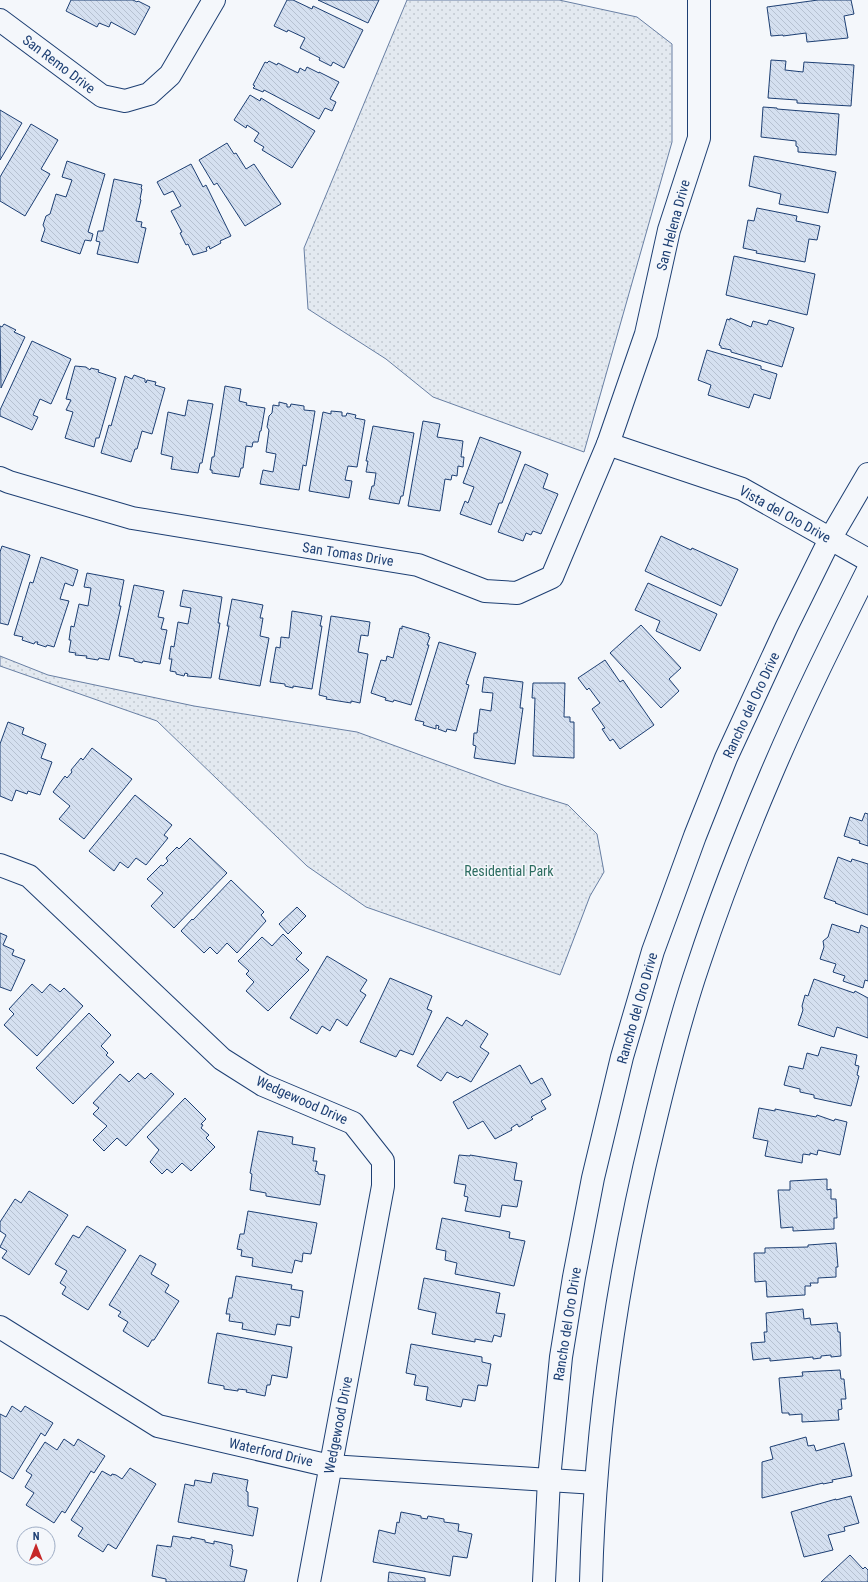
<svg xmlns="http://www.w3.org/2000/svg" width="868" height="1582" font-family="'Roboto Condensed',sans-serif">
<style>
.grass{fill:url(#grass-dots);stroke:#687fa3}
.building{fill:url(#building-back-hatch);stroke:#1d3f73}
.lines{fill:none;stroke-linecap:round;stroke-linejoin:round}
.street-casing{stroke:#1d3f73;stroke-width:24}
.secondary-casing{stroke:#1d3f73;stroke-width:24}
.street{stroke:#f4f7fb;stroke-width:22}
.secondary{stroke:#f4f7fb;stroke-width:22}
.labels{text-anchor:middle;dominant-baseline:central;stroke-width:3;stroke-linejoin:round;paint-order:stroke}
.street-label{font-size:14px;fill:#1d3f73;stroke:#f4f7fb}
.park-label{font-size:14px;fill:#2c6c60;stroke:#f4f7fb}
</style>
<defs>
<pattern id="grass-dots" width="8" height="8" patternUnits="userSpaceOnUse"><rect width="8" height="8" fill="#e3e9f0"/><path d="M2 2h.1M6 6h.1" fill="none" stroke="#c2c9d1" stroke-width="1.8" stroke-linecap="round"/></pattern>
<pattern id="building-back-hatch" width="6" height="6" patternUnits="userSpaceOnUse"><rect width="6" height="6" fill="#d5e0f0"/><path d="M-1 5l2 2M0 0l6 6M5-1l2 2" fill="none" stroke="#b6c1d1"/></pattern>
</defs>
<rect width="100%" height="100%" fill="#f4f7fb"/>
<g class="grass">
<polygon points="407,0 559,0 637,17 672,44 672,142 584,452 433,397 386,359 308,309 304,248"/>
<polygon points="0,656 48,675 194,706 357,732 503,785 568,805 597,834 604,872 590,896 560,975 366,907 307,866 157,721 0,666"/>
</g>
<g class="building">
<polygon points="71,0 133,0 137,2 138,1 150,7 135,35 111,22 109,27 99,23 97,27 66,11"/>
<polygon points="287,0 293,0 312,9 313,6 363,30 344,68 333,62 331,66 319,60 320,58 300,48 305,38 288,30 287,32 274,26"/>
<polygon points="318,0 379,0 368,23"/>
<polygon points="818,0 851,0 854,14 844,16 848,38 807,42 806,33 783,36 783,35 771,36 767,7"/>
<polygon points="771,60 786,61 785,70 803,72 804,62 854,65 851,106 797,103 797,100 768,98"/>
<polygon points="269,61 277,65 278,63 298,73 300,68 305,71 307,67 319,73 319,72 339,82 330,99 336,102 332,111 325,108 319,119 264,90 263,92 253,88 255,86 253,85 265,62 267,63"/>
<polygon points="250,95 260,101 261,98 315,131 292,168 262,150 264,147 254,141 259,133 247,125 246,128 234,120"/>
<polygon points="763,107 777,108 777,109 839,114 836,155 798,152 798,147 796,146 796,141 761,137"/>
<polygon points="0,110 22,123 0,160"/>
<polygon points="31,124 58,140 41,169 50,174 25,216 0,201 0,177"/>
<polygon points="227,143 234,154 236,153 246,169 254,164 281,204 245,226 217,183 214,185 199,160"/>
<polygon points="754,156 836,172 828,213 779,204 781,194 749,186"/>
<polygon points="67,161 105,174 88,232 93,234 91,241 85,240 80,254 41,241 45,229 43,225 46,216 50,214 56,194 66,197 72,180 62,177"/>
<polygon points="191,164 203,187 206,185 231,236 220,241 221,243 210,249 209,246 206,248 207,251 193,255 188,244 186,245 180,233 182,232 171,211 181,206 173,191 164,195 157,182"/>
<polygon points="114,179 142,185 141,188 142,189 140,199 141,200 136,221 142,222 141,227 146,228 138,263 97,254 100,242 96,241 98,231 103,231"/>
<polygon points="757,208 797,216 796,221 820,226 817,240 809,239 805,262 756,253 757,251 743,248 748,220 754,221"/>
<polygon points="734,256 815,274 807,315 726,295"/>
<polygon points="730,318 751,327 753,321 767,325 769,320 794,328 782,367 731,352 731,350 721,348 721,346 719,345 727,319 730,320"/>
<polygon points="4,324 16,330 14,332 25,337 1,388 0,326 2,327"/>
<polygon points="32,341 71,359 51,404 40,399 33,415 38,417 32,430 0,416 0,410"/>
<polygon points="707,350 761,366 761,369 777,374 770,399 754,394 749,408 708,395 711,385 698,380"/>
<polygon points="75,366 86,367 90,370 91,368 99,370 98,372 116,378 99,438 96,438 94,447 65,438 73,412 66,410 71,400 66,399"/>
<polygon points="134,375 145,379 145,382 146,383 147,380 156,382 155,385 165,388 152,434 142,431 137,449 135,449 131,462 101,453 109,425 111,426 125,376 132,379"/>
<polygon points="225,386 241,389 239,401 247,403 246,405 265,408 261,431 260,431 258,442 253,442 252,447 246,446 243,468 241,468 239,477 212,473 212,470 210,470 212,457 214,457"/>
<polygon points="188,400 213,404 202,463 200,463 198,473 171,469 173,457 161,454 168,412 185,416"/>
<polygon points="279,402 287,404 287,407 290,407 291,404 304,406 304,410 315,411 306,466 303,465 299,490 260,484 263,470 273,472 276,454 266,452 269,430 267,427 269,416 272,413 273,405 279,406"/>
<polygon points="331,411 342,412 342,416 346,416 347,413 356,415 355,418 365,420 357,467 348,466 345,480 352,481 349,498 309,491 323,412 331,414"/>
<polygon points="423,421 440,424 437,437 463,441 461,457 464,457 463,467 458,466 457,476 452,475 451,480 445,479 440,511 408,506"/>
<polygon points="373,426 414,433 403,496 401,496 399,504 369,499 372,486 374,486 376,473 366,472 368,461 366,461"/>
<polygon points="480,437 521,452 502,503 499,503 491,525 460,514 465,501 468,503 474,487 463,483"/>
<polygon points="525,464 548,474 543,488 558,494 541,534 533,531 531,535 526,533 523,541 498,532"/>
<polygon points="661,536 691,550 692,548 738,569 721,606 645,571"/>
<polygon points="2,546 30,555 8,625 0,623 0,552"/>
<polygon points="41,557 78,570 73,586 65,583 60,599 69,601 54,647 47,645 46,647 37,644 38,642 35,642 34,644 22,640 23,637 14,635 30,582 33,583"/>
<polygon points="87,573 124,580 119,606 121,606 109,660 99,658 98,660 86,658 87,656 75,655 76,653 69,652 71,640 69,640 71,626 74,627 79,604 88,606 91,588 84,587"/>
<polygon points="648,583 717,614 700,651 656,631 660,621 635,610"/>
<polygon points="134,585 164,591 158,617 164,618 161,629 167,630 160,664 143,661 142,663 134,661 134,659 119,656"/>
<polygon points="183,590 222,597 218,623 220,623 211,678 187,676 188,674 185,673 184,676 176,674 176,672 170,671 172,659 169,659 171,646 174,647 178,622 188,624 191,608 180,606"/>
<polygon points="232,599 263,605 260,618 263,618 260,636 269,638 260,686 219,679 229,626 227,626"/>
<polygon points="292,611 322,616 320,626 322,626 312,689 293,686 293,688 285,686 285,684 270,682 276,647 280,648 281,637 289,638"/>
<polygon points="331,616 370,622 368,636 361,635 358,652 368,654 360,703 351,701 351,703 326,699 327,697 319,695"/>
<polygon points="641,625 681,668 669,679 679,691 661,708 610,653"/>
<polygon points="402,626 429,634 428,636 430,637 427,645 429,645 411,705 394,700 393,702 385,700 386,698 371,693 381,660 386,661 387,656 393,658 400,628 402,629"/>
<polygon points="439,642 476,653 466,684 469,685 456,731 447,729 446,732 438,729 439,726 436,725 436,729 423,725 424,722 415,720"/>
<polygon points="605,660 620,682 623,680 654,725 620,749 613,739 610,741 602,729 605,728 592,709 600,703 589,688 587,690 578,678"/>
<polygon points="484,677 523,682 520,708 523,708 515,764 474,758 476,746 473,745 474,733 477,733 480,709 491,711 493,693 482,692"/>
<polygon points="533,683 565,683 564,717 570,717 570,722 574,722 574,758 533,756 535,698 532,698"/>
<polygon points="8,722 24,728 22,734 46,744 41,758 52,762 40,795 28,791 27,794 16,790 12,801 0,796 0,744"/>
<polygon points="92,748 132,779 84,839 59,819 70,806 53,792 65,776 67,778 72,772 71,770 81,758 83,760"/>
<polygon points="135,795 172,825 164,835 168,838 146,865 136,858 128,868 120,862 114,871 89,851"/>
<polygon points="865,813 868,814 868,846 859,843 860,841 844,836 850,817 862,821"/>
<polygon points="190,838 227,873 174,928 151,906 163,893 147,879 161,865 163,866 168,861 166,858 177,847 179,849"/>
<polygon points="838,857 851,862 852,859 868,864 868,915 835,903 836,902 824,898"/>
<polygon points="231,880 264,912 261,915 266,921 237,953 227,943 217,954 210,947 204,953 181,931 192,919 193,920"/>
<polygon points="297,907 306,916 288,934 279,924"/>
<polygon points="832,924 859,933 861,925 868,928 868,981 865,980 863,988 843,981 845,976 833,972 836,964 820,959 824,947 823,941 828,937"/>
<polygon points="0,933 7,936 3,945 14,950 12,955 25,960 11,991 0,987"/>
<polygon points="283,934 302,953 296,959 309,970 268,1011 246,991 254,982 246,974 249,971 238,961 262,937 272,946"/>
<polygon points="327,956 367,980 360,991 366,995 347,1026 337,1019 330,1031 322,1026 317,1034 290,1018"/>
<polygon points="390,978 432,996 427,1009 432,1011 413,1055 400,1050 396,1057 360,1042"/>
<polygon points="814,979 854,993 855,991 868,998 868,1038 837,1027 834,1037 798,1025 803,1010 802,1006 805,995 808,996"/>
<polygon points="32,984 42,993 50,984 60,992 64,988 83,1006 37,1056 4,1025 14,1014 9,1009"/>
<polygon points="89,1013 111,1035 101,1046 108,1053 106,1055 114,1062 73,1104 36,1068"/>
<polygon points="447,1017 462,1026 466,1020 488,1034 480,1047 489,1053 471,1082 460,1076 458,1078 447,1072 441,1081 417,1066"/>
<polygon points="821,1047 857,1055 855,1065 859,1066 857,1075 859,1076 851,1106 814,1098 814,1095 800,1092 800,1089 784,1085 789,1066 803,1069 807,1053 818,1056"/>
<polygon points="520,1065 531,1084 542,1078 551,1095 541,1101 546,1109 531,1117 533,1119 519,1127 517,1124 511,1128 512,1130 495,1139 483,1121 468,1129 453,1102"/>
<polygon points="138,1073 145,1079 151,1073 174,1094 126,1146 117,1138 104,1151 93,1140 107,1126 93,1114 99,1108 93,1103 120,1074 129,1082"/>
<polygon points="185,1098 206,1119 201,1124 203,1125 201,1128 209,1135 206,1138 215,1147 191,1171 182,1163 172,1173 167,1169 162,1174 150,1162 159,1150 147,1137"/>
<polygon points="759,1108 775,1111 775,1109 816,1117 817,1115 834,1121 835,1119 847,1122 840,1155 818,1150 817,1155 810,1153 810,1155 803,1154 802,1163 765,1156 768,1141 753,1138"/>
<polygon points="258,1131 293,1137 292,1144 315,1148 313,1161 317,1161 315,1171 318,1172 318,1174 325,1175 320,1205 266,1196 266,1193 250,1190 252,1174 250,1173"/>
<polygon points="459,1155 470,1156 470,1155 517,1163 514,1180 522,1181 517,1207 502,1205 500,1217 465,1211 468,1197 464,1196 466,1185 454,1183"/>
<polygon points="827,1179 827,1190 831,1189 831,1199 836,1199 837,1218 834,1218 834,1229 793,1231 793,1227 781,1228 778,1190 790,1190 790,1181"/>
<polygon points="29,1191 68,1215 29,1275 2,1258 7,1251 0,1247 6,1235 0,1231 0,1222 15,1199 21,1203"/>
<polygon points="248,1211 317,1223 311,1254 303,1253 302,1262 295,1260 292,1273 252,1266 253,1258 241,1256 242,1250 237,1249 240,1234 244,1234"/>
<polygon points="442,1218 510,1232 509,1238 525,1241 514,1286 455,1274 457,1263 445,1260 446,1251 436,1249"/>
<polygon points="87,1226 126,1250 88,1310 62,1294 66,1287 60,1283 67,1271 55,1264 73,1235 79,1238"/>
<polygon points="836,1243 838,1267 836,1267 836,1277 818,1278 818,1283 810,1283 811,1286 805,1286 805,1295 767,1297 766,1281 755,1282 754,1253 765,1253 765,1248 808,1247 808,1245"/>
<polygon points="140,1255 156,1264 151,1274 169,1285 165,1292 179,1301 154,1340 152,1340 148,1347 123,1331 128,1322 118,1316 121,1312 109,1305"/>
<polygon points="236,1276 292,1285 291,1289 303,1291 299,1318 291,1316 290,1326 277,1324 275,1335 242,1329 243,1323 229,1321 230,1314 226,1314 229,1298 232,1298"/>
<polygon points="424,1278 500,1293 496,1313 505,1314 501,1337 494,1335 492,1342 475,1339 475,1342 432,1334 436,1313 418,1309"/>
<polygon points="803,1309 804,1319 810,1318 811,1325 837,1323 838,1332 840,1332 841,1356 831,1357 831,1355 821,1356 821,1358 813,1359 813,1357 770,1361 770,1358 753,1360 751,1343 765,1342 764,1332 767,1332 766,1313"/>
<polygon points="217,1333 292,1347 287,1378 272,1375 270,1385 267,1385 265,1396 246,1392 247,1390 238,1389 238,1391 224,1389 224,1386 208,1383"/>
<polygon points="411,1344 482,1357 482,1362 491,1364 487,1386 478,1385 475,1401 463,1399 461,1407 426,1400 428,1387 414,1385 416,1375 406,1373"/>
<polygon points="840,1370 841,1379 844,1379 846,1399 841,1399 842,1409 838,1410 839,1420 802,1422 802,1414 789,1415 789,1413 782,1413 779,1378 803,1376 802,1372"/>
<polygon points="12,1406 21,1412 25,1406 53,1423 45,1436 41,1433 13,1479 0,1471 0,1414 6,1417"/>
<polygon points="806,1437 808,1446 814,1445 816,1451 844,1443 852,1476 832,1480 833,1482 823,1484 823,1483 762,1498 762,1462 773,1459 770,1447"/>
<polygon points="64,1439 74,1446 78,1439 105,1456 94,1473 91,1471 65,1513 62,1511 54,1523 26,1505 34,1493 25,1487 32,1475 26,1471 45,1442 57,1450"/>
<polygon points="130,1468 156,1484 116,1549 108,1544 103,1552 78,1536 83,1528 71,1520 102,1471 111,1476 112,1474 116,1475 122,1479"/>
<polygon points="213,1473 248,1480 246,1491 248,1492 248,1506 258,1508 253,1536 178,1522 185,1484 194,1486 195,1480 211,1483"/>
<polygon points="851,1496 859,1523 844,1527 845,1531 828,1535 833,1550 804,1557 791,1512 836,1499 836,1500"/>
<polygon points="401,1512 421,1516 421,1518 427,1519 428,1516 444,1519 444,1522 459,1524 458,1531 472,1534 467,1558 453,1556 450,1576 373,1562 379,1530 395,1534 397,1522 399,1523"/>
<polygon points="173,1536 191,1539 191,1537 205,1540 205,1542 214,1544 214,1541 232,1545 232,1549 233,1550 230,1566 247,1570 244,1582 166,1582 166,1579 152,1576 157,1545 171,1547"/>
<polygon points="850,1555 863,1569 865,1567 868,1570 868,1582 821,1582"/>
<polygon points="389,1572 425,1578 425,1582 388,1582"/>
</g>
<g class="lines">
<g class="street-casing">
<g id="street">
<polyline points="0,20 102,96 125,101 149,94 170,75 214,0"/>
<polyline points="608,444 742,489 868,560"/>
<polyline points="0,478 9,482 132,518 418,565 485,591 517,593 552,577 608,444 646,334 669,230 699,138 699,0"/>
<polyline points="0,865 29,876 222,1059 263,1085 353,1123 383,1161 383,1186 309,1582"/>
<polyline points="0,1327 158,1426 330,1466 596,1483"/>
</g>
</g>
<g class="secondary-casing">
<g id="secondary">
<polyline points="544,1582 549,1479 561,1357 574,1277 593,1178 622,1057 653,951 695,836 726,758 787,626 830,539 868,474"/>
<path d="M591,1582C595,1429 617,1278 653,1130C666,1075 680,1019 698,966C719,902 744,838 770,777C800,706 834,638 868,570"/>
</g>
</g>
<use href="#street" class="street"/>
<use href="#secondary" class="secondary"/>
</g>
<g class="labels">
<g class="street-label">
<text transform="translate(59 64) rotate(37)">San Remo Drive</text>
<text transform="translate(673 225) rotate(-75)">San Helena Drive</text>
<text transform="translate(785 514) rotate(29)">Vista del Oro Drive</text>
<text transform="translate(348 554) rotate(9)">San Tomas Drive</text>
<text transform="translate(751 705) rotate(-65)">Rancho del Oro Drive</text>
<text transform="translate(637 1008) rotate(-74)">Rancho del Oro Drive</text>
<text transform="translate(302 1100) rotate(24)">Wedgewood Drive</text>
<text transform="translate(567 1324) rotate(-81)">Rancho del Oro Drive</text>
<text transform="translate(338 1425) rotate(-79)">Wedgewood Drive</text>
<text transform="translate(271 1452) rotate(13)">Waterford Drive</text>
</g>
<g class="park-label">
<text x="509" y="871">Residential Park</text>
</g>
</g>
<g transform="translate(36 1546)"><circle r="19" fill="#f4f7fb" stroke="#9eadc5"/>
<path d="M0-3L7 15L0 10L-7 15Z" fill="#c62828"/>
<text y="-6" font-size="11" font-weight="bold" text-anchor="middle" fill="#1d3f73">N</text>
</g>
</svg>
